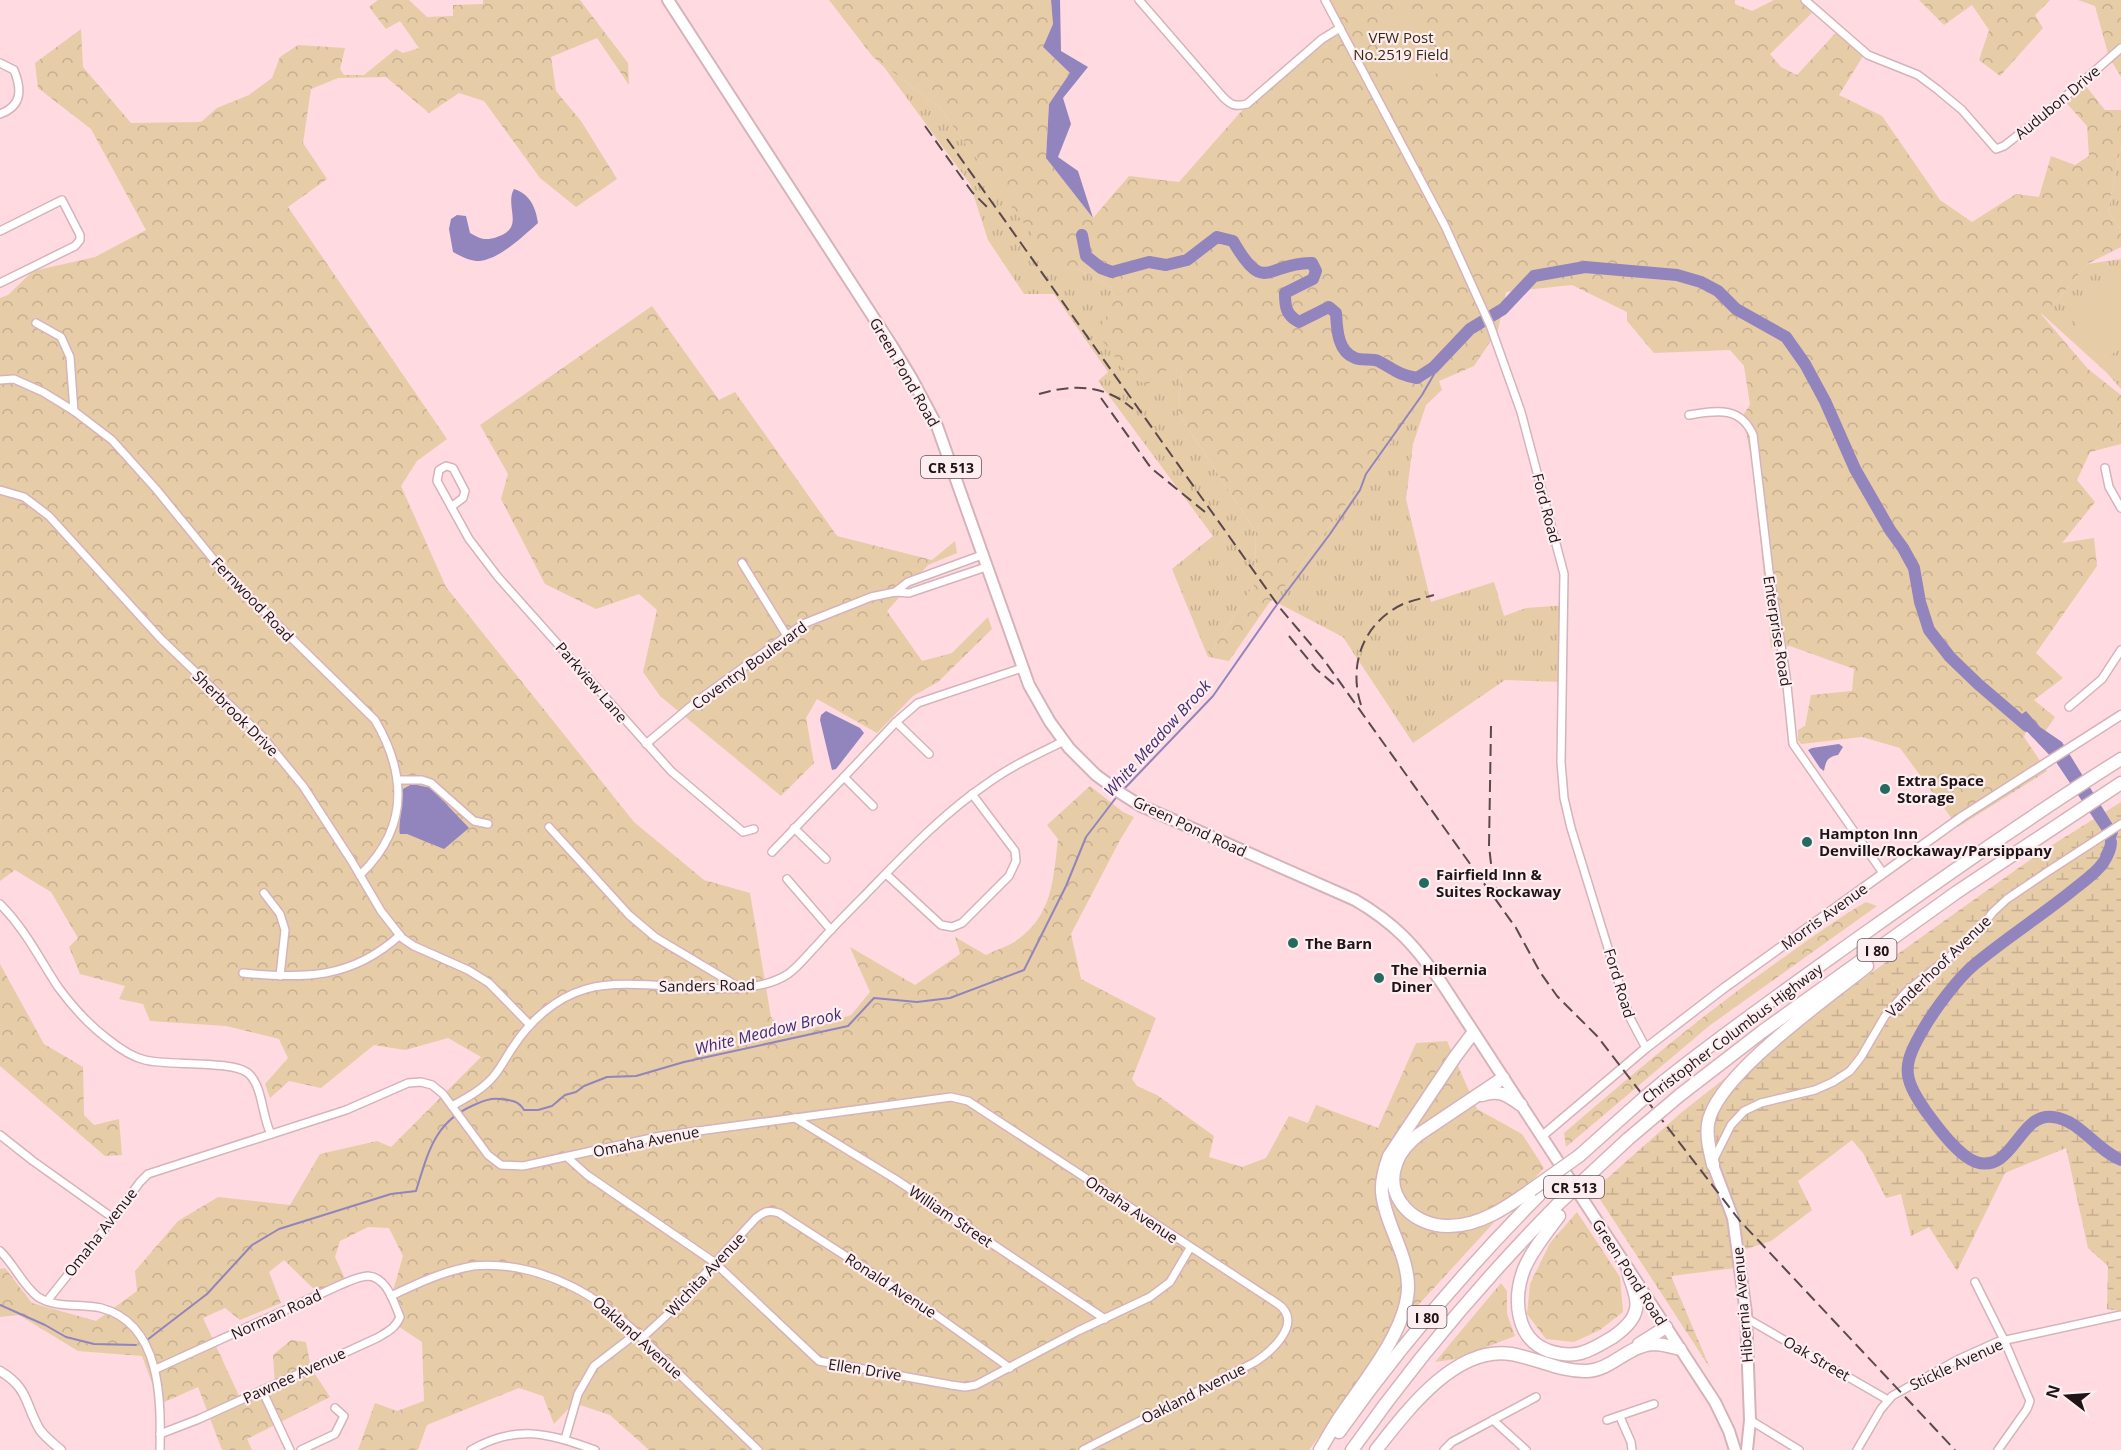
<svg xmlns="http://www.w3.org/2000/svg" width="2121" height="1450" font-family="'Open Sans',sans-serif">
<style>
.grass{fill:url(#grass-tufts)}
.forest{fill:url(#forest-crowns)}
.wetland{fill:url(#wetland-marsh)}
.garden{fill:#e7cca8}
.water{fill:#9284bc}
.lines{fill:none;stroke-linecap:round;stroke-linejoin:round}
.stream{stroke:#9284bc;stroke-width:2}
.river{stroke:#9284bc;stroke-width:12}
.minor-casing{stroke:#d6b3ba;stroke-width:10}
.tertiary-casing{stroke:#d6b3ba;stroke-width:11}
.primary-casing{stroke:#d6b3ba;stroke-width:14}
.motorway-casing{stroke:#d6b3ba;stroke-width:15}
.minor{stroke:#fff;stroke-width:7}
.tertiary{stroke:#fff;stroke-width:8}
.primary{stroke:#fff;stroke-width:10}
.motorway{stroke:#fff;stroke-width:12}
.rail{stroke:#5b494d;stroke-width:2;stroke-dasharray:12 6;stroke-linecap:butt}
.motorway-bridge-casing{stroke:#d6b3ba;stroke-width:15;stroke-linecap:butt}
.motorway-bridge{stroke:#fff;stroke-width:12}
.poi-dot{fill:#246a5e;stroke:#fdeef1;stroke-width:2}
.labels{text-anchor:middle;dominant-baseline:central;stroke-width:4.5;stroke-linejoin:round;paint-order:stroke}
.shield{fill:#fdeef1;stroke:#625558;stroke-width:1.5}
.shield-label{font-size:14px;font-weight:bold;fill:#201417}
.park-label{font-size:15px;fill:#3b2a11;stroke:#fdeef1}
.street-label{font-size:15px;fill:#201417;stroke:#fdeef1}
.poi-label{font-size:15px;font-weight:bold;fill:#201417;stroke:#fdeef1;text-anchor:start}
.water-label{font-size:16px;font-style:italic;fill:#442d71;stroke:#fdeef1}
</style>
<defs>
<pattern id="grass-tufts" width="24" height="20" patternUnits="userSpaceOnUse" patternTransform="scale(1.5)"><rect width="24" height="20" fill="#e7cca8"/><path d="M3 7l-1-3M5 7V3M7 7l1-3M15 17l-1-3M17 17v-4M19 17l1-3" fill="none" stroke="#c6ae90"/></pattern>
<pattern id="forest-crowns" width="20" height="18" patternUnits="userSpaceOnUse" patternTransform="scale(1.5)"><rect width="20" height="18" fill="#e7cca8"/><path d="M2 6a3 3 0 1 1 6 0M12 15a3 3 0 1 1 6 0" fill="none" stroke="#c6ae90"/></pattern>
<pattern id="wetland-marsh" width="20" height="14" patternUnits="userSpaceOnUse" patternTransform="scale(1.5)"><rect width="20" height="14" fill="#e7cca8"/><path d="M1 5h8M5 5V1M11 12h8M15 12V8" fill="none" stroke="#c6ae90"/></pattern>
</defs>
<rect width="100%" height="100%" fill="#ffdae1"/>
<g class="grass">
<polygon points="873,57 939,107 1060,272 1078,269 1110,286 1115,299 1098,335 1172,366 1182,372 1178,413 1256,532 1255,583 1208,657 1172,569 1213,536 1098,381 1108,372 1054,294 1024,294 988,240 970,184 884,67"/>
<polygon points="2121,147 2121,230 2108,211"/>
<polygon points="2121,259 2121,389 2107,373 2041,313 2057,301 2087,264"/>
<polygon points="1442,390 1426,405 1413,444 1406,499 1431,602 1494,582 1504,616 1526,608 1568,605 1563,682 1505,680 1413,743 1343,637 1272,600 1289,582 1422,400"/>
</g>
<g class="forest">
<path d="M378,0H409L427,17L453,16V5L483,4V0H580L628,63L629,85L597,38L551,57L556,91L581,121L617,179L576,207L540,178L484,101L459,93L429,113L386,77L338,78L311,89L303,143L327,179L288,207L447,439L417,461L401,486L446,587L634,822L704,880L750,893L771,1017L784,1031H805L851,1015L870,992L850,947L915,985L960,954L955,937L986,955C995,950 1007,947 1016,941C1053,915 1053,880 1058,839L1047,825L1090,786L1123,812L1134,817L1120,840L1071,934L1081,979L1156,1018L1132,1079L1137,1086L1157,1095L1214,1136L1209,1157L1242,1167L1266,1158L1289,1116L1308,1123L1316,1105L1378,1128L1416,1043L1447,1041L1477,1109L1522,1134L1544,1168L1411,1313L1309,1450H649L610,1415L574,1403L554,1424L543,1396L519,1388L427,1425L418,1450H358L375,1403L397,1411L424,1401L422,1342L398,1326L391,1298L403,1256L389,1228L368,1227L340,1241L335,1257L347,1283L320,1295L284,1260L269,1272L281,1303L240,1320L225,1308L203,1318L240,1398L275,1386L273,1355L291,1340L306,1342L311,1368L330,1397L247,1439L252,1450H222L198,1387L160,1404L142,1356L78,1351L19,1315L0,1317V1269L5,1268L32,1303L96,1321L137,1291L135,1271L178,1221L218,1197L290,1205L320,1154L377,1141L391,1147L481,1057L448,1038L405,1050L374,1045L321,1088L289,1081L270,1098L265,1084L288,1058L279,1039L226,1026L150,1021L143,1004L119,999L125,986L80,974L69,947L78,938L51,892L15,870L0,881V298L8,295L33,271L95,257L146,230L91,129L38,88L35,63L81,29L83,67L131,123L201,122L217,108L249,95L272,78L280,57L298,45L345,48L340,69L344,75H364L396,49L403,53L419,48L400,21L386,29L369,7Z"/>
<polygon points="829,0 1051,0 1053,24 1043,47 1070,73 1049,104 1046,158 1093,218 1129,176 1179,182 1245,107 1341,26 1328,0 1735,0 1735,4 1752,11 1774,0 1809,0 1817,8 1770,54 1781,67 1797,75 1840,28 1868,48 1839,95 1882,116 1940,200 1972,222 2016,194 2039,197 2051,156 2075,165 2089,156 2087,126 2062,98 2081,80 2105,110 2121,110 2121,147 2108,211 2121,230 2121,247 2087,264 2057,301 2041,314 2088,369 2121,395 2121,444 2090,452 2077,480 2095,502 2062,543 2094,538 2097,566 2036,653 2063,678 2034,700 2055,717 2044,733 2029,723 2024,737 2047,771 1958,827 1900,748 1862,737 1801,744 1798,740 1798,730 1805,726 1811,695 1852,691 1854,669 1790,646 1771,648 1754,475 1743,415 1750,405 1744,366 1730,350 1654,353 1627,321 1627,312 1572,285 1506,292 1498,330 1474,366 1439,381 1442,390 1422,400 1289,582 1269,603 1229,661 1208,657 1255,583 1256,532 1178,413 1182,372 1172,366 1147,385 1130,376 1097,334 1115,299 1110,286 1078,269 1060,273 939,107 873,57"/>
<polygon points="1919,0 2050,0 2035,15 2043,28 2000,76 1979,60 1989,30 1972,5 1944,25"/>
<polygon points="2078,0 2121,0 2121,77 2109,57 2095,6"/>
<polygon points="652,306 719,400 735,392 837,536 932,560 955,541 957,553 928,565 887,611 922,661 952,653 988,617 992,629 938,682 913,696 877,733 817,699 806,718 814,763 781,796 660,696 643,672 657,610 639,594 596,609 545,584 501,499 508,474 480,425"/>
<path d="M1866,902L1877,906L1709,1026L1566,1147L1564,1133C1637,1070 1710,1008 1790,953C1815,935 1840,917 1866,902Z"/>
<polygon points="0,964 44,1044 83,1067 84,1115 94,1125 119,1119 122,1155 105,1156 0,1066"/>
<polygon points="1577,1212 1620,1277 1623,1312 1600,1330 1574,1342 1546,1339 1527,1314 1530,1284 1550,1243"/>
<polygon points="1501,1283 1507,1291 1507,1314 1515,1336 1456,1359 1435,1362"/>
</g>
<polygon class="wetland" points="2121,802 2121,1311 2107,1309 2108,1266 2088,1248 2066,1148 2005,1173 1957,1271 1929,1227 1911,1236 1901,1194 1886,1198 1863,1153 1852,1140 1798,1181 1812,1210 1771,1241 1740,1251 1743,1267 1671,1276 1710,1368 1594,1190 1682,1112 1743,1064 2041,852"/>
<g class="garden">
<polygon points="1408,6 1443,70 1403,91 1368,28"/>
<polygon points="2121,275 2121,347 2105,360 2070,317"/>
</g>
<g class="water">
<polygon points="1051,0 1060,0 1061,51 1088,67 1063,98 1071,124 1058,157 1078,171 1093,218 1046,158 1049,104 1070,73 1043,47 1053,24"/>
<path d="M514,189C530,194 536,208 538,223C523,236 497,262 476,261C468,260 460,256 453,252L449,229L451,219L457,215L466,216L470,233C480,239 486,241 497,237C526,228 504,206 514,189Z"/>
<polygon points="826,711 860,728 864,733 836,769 832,770 820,720 821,715"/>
<polygon points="2026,711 2040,727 2062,742 2118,833 2108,858 2100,855 2106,843 2102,831 2056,762 2015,719"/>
<path d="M1839,744L1843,747L1838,755C1827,757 1826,761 1824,771L1820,768L1808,750L1812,748Z"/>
<path d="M412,784L431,788L469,828L444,849L407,834H400C398,829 403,799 403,789Z"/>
</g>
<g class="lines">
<g class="stream">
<polyline points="1124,789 1213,696 1273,610 1330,534 1360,490 1366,474 1422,395 1448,350"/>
<polyline points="0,1305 45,1325 66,1337 94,1344 136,1345"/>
<path d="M147,1340L207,1294L252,1245L279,1229L391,1194L416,1191C428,1153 434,1122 474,1105C483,1101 490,1098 500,1099C511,1100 519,1101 524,1110H538L552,1106L565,1095L576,1092L584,1086L607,1077L636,1076L684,1062L848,1026L874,998L917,1002L950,998L1024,970L1066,886L1086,837L1118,795"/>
</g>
<g class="river">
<path d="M1082,235L1086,256L1101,268L1112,272L1149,262L1166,265L1187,260L1217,237L1233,241C1265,297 1267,262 1312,263L1316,271L1313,279L1285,293C1285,307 1286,315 1299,322L1329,307L1336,313C1337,328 1337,351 1355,358C1362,361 1371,358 1378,361C1394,369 1398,375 1417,378L1434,367L1470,329L1503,309L1534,276L1585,267L1677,275L1701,282L1718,291L1736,309L1786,337L1805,364L1825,401L1855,469L1890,530L1903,548L1914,568L1920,602L1929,630L1950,657L1978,684L2027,726"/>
<path d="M2111,842C2111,849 2107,857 2103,863C2096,873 2083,882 2073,890C2041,916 2006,938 1975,964C1958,978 1935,1009 1924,1028C1903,1064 1901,1075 1925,1110C1936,1125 1958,1156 1976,1162C2013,1174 2019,1112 2053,1117C2080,1120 2096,1150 2121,1160"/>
</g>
<g class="minor-casing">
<g id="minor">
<path d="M1139,0L1223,97C1231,105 1235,107 1247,104L1322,39L1340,28"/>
<polyline points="1325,0 1445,226 1490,325 1521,412 1564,574 1561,762 1564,798 1571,828 1624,1000 1630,1018 1646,1048"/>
<polyline points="1805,0 1868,55 1918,75 1938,90 1962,110 1996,149 2004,146 2050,110 2121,48"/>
<path d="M0,63L14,70C22,90 22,106 0,114"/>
<polyline points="0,231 62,200 80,235 80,240 75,246 0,283"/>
<polyline points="36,323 61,337 70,357 74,411"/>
<path d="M0,380L14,379L43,392L74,411L112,440L156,489L223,571L375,720C407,775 409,828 360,875"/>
<path d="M1689,415C1715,411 1740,405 1753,435L1769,571L1786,676L1793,744L1883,873"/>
<polyline points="2105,468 2109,487 2121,508"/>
<polyline points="0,490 24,497 49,516 161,639 261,735 303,786 351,860 381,911 402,938 414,946 468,970 489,983 530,1025"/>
<polyline points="451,507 463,498 465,491 453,468 446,466 439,470 437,481 469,539 498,577 671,771 743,832 754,829"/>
<polyline points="742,563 787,636"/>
<polyline points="895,592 908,582 982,555"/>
<polyline points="2069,707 2102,679 2121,650"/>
<polyline points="646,744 697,701 803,624 871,597 895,592 909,593 986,567"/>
<polyline points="929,754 896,722 918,703 1022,668"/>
<polyline points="397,780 422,780 431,783 474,821 488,824"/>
<polyline points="873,806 844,777 896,722"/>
<polyline points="549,827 629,915 655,937 737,986"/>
<polyline points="794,828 826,859"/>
<polyline points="772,852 844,777"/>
<polyline points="886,874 941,925 952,927 962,923 1009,876 1016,861 1015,851 972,794"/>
<polyline points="787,879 831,930"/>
<polyline points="264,893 280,914 285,930 280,976"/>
<path d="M0,904C25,929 39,958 58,987C72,1006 90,1026 109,1040C119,1048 132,1057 145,1060C167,1066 235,1060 249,1074C263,1087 262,1118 271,1134"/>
<path d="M243,973C304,979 352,979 400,935"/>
<path d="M452,1106C466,1098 482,1090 493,1077C501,1068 506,1057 513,1047C530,1021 555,998 586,989C642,973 740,1006 788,974C799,966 807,955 817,945C832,928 848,912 864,896C903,856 942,814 988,783C1011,766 1038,754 1064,741"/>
<polyline points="795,1118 895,1179 1105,1319"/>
<polyline points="0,1135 33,1161 113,1218"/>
<polyline points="567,1157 587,1175 714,1262 819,1361 951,1385 965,1387 976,1385 1078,1331 1150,1297 1170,1282 1190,1248"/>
<polyline points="1714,1159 1731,1125 1744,1111 1761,1103 1815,1090 1833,1082 1850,1071 1861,1057 1885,1016 1906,992 1954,953 1978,931 1993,912 2007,899 2047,872 2121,824"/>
<path d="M0,1251C14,1264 23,1286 38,1297C57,1309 81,1303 101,1308C162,1324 161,1401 160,1450"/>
<polyline points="1975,1282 2004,1340 2030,1401 2027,1409 1998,1450"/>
<path d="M391,1296C418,1283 444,1271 473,1266C490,1264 510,1266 527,1270C593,1286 630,1326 676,1371C703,1397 731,1424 758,1450"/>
<path d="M47,1301L110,1222L140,1182L148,1174L346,1110L408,1083L421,1082L432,1085L443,1094L488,1155L501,1165L523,1166L661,1136L951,1097L968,1101L1278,1304C1304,1322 1272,1351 1255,1362L1083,1450"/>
<polyline points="1746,1318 1888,1400"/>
<path d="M642,1338L667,1315L756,1218C765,1211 769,1210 779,1213L926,1308L1010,1368"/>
<path d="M156,1369L340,1285C348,1282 359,1276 368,1276C387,1277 394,1303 400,1317C395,1329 387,1332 377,1338L199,1419L160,1434"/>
<polyline points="262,1390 290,1450"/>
<polyline points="1620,1417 1631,1442 1632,1450"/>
<polyline points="1493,1420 1526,1450"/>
<polyline points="1607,1420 1654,1404"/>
<polyline points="1750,1420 1799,1450"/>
<polyline points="565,1439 578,1394 594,1366 637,1333"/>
<polyline points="301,1450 335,1434 344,1416 335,1408"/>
<path d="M471,1450C517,1424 547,1433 595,1450"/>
<polyline points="1444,1450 1452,1442 1536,1397"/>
<polyline points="1857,1450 1881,1409 1892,1396 1957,1360 1997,1342 2121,1315"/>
</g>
</g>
<g class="tertiary-casing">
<g id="tertiary">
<polyline points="1541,1137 1646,1048 1724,988 1963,816 2121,715"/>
<path d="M0,1371C29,1388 25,1405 40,1430C46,1438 54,1444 61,1450"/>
</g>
</g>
<g class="primary-casing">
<g id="primary">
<path d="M668,0L892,346L912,379L937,426L1029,685L1050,722L1069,748L1096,775L1122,794L1141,806L1162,815L1355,900C1396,924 1414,945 1441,982L1715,1402L1729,1431L1735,1450"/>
<polyline points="1713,1165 1733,1218 1746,1313 1750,1420 1747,1450"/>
</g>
</g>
<g class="motorway-casing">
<g id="motorway">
<path d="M1503,1078L1418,1135C1409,1143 1400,1151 1396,1164C1384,1198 1415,1227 1449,1226C1480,1226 1507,1207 1531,1190"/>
<path d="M1663,1082C1727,1031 1794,984 1861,936C1947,875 2032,815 2121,759"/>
<path d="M1482,1095C1499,1089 1507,1095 1521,1105"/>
<polyline points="1680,1095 1763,1031 1957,892 2121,783"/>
<polyline points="1579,1156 1644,1098"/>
<path d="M1713,1165C1710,1151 1706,1138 1708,1124C1715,1076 1828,998 1867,966"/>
<path d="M1559,1216C1547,1232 1532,1250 1524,1269C1513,1298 1515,1339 1549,1351C1559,1354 1570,1356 1581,1353C1592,1350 1603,1343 1613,1337C1623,1330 1634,1321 1636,1309C1639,1296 1630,1283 1628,1270"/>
<polyline points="1639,1344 1666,1327"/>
<path d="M1339,1432C1399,1347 1466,1269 1539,1195"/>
<path d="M1320,1450C1328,1437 1335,1423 1344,1411C1367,1378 1409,1326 1408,1285C1407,1252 1385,1224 1382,1192C1381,1179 1385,1167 1389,1156L1455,1057L1473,1033"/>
<path d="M1352,1450C1414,1362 1482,1281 1558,1204"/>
<path d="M1376,1450C1406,1412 1455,1345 1511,1354C1536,1358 1561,1372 1587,1371C1612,1370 1628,1345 1654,1344C1663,1344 1672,1347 1680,1349"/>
</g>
</g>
<use href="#minor" class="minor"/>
<use href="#tertiary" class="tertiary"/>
<use href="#primary" class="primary"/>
<use href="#motorway" class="motorway"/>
<g class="rail">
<polyline points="925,126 972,192 987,207"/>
<polyline points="947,139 1280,608 1324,660 1516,928 1540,972 1557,996 1597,1036 1740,1221 1955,1450"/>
<path d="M1039,394C1073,384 1105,384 1133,409"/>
<polyline points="1101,398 1151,468 1205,512"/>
<polyline points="1289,636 1316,669 1336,686"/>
<path d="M1361,705C1348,665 1363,623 1403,604C1413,600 1424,598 1434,595"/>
<polyline points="1491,726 1489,846 1493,881 1499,897"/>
</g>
<g class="motorway-bridge-casing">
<g id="motorway-bridge">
<polyline points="1644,1098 1663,1082"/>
<polyline points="1531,1190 1579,1156"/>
<polyline points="1558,1204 1628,1139 1680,1095"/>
</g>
</g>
<use href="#motorway-bridge" class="motorway-bridge"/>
</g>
<g class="poi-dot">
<circle cx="1885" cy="789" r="6"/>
<circle cx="1807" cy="842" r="6"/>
<circle cx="1424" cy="883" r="6"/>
<circle cx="1293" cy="943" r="6"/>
<circle cx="1379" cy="978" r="6"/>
</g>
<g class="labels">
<g class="shield">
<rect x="921" y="456" width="60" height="22" rx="4.5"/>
<rect x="1857.5" y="939" width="39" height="22" rx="4.5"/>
<rect x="1544" y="1176" width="60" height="22" rx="4.5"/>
<rect x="1407.5" y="1306" width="39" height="22" rx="4.5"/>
</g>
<g class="shield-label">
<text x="951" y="467">CR 513</text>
<text x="1877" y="950">I 80</text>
<text x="1574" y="1187">CR 513</text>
<text x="1427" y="1317">I 80</text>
</g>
<g class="park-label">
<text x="1401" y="37">VFW Post<tspan x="1401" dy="17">No.2519 Field</tspan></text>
</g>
<g class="street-label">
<text transform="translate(2057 102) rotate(-40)">Audubon Drive</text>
<text transform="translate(905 372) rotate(60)">Green Pond Road</text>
<text transform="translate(1547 508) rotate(75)">Ford Road</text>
<text transform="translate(253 599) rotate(46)">Fernwood Road</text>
<text transform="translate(1778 631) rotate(81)">Enterprise Road</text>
<text transform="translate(749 665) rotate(-36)">Coventry Boulevard</text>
<text transform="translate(592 682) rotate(49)">Parkview Lane</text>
<text transform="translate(236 713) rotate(45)">Sherbrook Drive</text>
<text transform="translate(1190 826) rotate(25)">Green Pond Road</text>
<text transform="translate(1824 916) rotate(-36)">Morris Avenue</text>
<text transform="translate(1938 966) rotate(-44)">Vanderhoof Avenue</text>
<text transform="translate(1620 983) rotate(73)">Ford Road</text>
<text transform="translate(707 985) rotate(-1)">Sanders Road</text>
<text transform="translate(1732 1033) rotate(-37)">Christopher Columbus Highway</text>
<text transform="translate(646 1141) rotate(-11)">Omaha Avenue</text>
<text transform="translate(1132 1209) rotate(34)">Omaha Avenue</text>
<text transform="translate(951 1216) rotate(34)">William Street</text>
<text transform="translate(100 1232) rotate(-52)">Omaha Avenue</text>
<text transform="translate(1630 1272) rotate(57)">Green Pond Road</text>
<text transform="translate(705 1274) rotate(-47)">Wichita Avenue</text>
<text transform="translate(891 1285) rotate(33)">Ronald Avenue</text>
<text transform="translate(1742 1305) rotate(-95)">Hibernia Avenue</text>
<text transform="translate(276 1314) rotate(-25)">Norman Road</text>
<text transform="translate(638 1337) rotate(42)">Oakland Avenue</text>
<text transform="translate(1817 1358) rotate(30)">Oak Street</text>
<text transform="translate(1956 1364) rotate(-25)">Stickle Avenue</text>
<text transform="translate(865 1369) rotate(9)">Ellen Drive</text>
<text transform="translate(294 1375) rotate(-25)">Pawnee Avenue</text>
<text transform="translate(1193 1393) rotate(-27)">Oakland Avenue</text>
</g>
<g class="poi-label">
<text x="1897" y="780">Extra Space<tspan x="1897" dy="17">Storage</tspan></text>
<text x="1819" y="833">Hampton Inn<tspan x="1819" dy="17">Denville/Rockaway/Parsippany</tspan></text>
<text x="1436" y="874">Fairfield Inn &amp;<tspan x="1436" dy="17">Suites Rockaway</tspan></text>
<text x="1305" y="943">The Barn</text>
<text x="1391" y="969">The Hibernia<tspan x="1391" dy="17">Diner</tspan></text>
</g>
<g class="water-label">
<text transform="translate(1157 738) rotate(-48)">White Meadow Brook</text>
<text transform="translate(768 1031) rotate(-14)">White Meadow Brook</text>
</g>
</g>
<g transform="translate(2067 1396) rotate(287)" stroke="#fdeef1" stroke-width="4.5" paint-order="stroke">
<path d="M0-4.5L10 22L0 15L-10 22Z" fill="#201417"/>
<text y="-9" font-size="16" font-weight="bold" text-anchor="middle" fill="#201417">N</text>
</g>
</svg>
